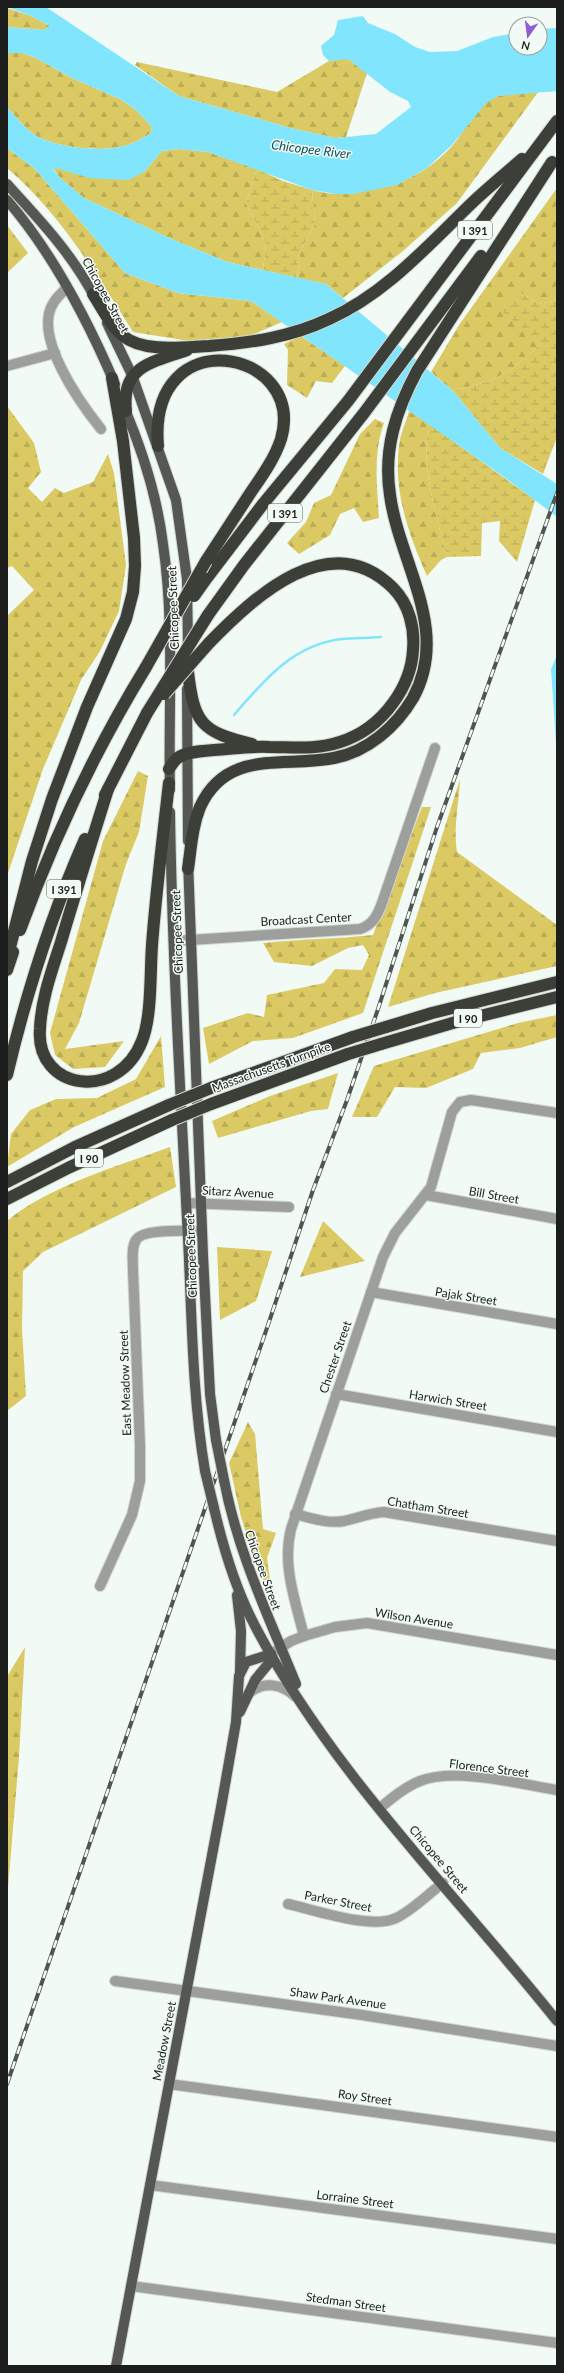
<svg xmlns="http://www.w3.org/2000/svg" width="564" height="2373" font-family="Lato,sans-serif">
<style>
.forest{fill:url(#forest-firs)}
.wetland{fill:url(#wetland-marsh)}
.water{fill:#81e6fd}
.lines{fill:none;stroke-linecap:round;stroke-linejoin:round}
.stream{stroke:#81e6fd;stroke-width:2.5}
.minor-casing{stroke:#d0d7d2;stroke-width:12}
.major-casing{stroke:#d0d7d2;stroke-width:12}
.highway-casing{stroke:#d0d7d2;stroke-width:14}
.minor{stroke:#9d9f9c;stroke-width:10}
.major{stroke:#555752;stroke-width:10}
.highway{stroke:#3c3f38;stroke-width:12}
.rail-casing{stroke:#505452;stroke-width:4}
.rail{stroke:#f2faf5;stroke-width:2.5;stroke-dasharray:8;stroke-linecap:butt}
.major-bridge-casing{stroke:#d0d7d2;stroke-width:12;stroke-linecap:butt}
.highway-bridge-casing{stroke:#d0d7d2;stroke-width:14;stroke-linecap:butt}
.major-bridge{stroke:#555752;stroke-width:10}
.highway-bridge{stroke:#3c3f38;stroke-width:12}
.labels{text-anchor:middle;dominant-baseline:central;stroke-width:3;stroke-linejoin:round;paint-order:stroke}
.shield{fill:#f2faf5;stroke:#5c605d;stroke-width:1}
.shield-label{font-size:11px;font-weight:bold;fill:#1b1e1c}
.street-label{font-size:12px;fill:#1b1e1c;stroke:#f2faf5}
.water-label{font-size:13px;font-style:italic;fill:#114e5a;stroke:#f2faf5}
</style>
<defs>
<pattern id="forest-firs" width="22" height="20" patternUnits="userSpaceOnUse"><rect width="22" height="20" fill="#dbc964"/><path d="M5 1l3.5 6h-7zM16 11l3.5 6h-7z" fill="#bbac56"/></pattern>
<pattern id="wetland-marsh" width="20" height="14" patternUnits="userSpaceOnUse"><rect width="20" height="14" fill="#dbc964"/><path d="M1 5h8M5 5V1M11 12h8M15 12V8" fill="none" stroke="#bbac56"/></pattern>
</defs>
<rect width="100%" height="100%" fill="#f2faf5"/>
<g class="forest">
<polygon points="7,8 31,16 50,26 44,30 7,27"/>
<path d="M7,53H22L34,57L72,78L122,100L136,110L152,127L151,133C141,139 132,145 120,147C98,152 52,147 33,134C23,126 15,116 7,107Z"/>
<polygon points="340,59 348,59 367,73 346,137 335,138 290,128 179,96 135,65 137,62 277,92 329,61"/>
<path d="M539,91L457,203L403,251L343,298L326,284L297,278L300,252L315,224L312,190C344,198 354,193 384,186C411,181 434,166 453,145C464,132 472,113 486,102C500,92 522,93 539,91Z"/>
<path d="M7,148L35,169L125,273L178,293L251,301L282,322L249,336L189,341L133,332C96,274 60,213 7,168Z"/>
<polygon points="179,149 208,152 257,169 246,203 266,243 263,270 227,262 169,238 84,198 60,178 53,168 144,172 162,151"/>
<polygon points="557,188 557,300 539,304 519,292 542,343 511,370 490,381 453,391 431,372 459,325"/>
<polygon points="7,225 28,253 7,273"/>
<polygon points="301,336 345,366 332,383 316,381 307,398 287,385 288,350 284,344"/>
<polygon points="7,406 34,443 41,472 28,488 42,502 55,488 64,493 93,482 108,454 114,473 126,565 119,611 100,651 81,680 43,769 7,876 7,616 34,590 12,566 7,568"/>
<path d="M409,411L429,424C420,463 437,519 447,557L441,560L427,576C409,535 393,492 399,446C400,434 406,422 409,411Z"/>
<path d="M375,419L384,423C373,453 377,486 379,518L363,522L354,508L340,514L330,535L299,554L287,543L306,522L314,503L331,495L360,434Z"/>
<polygon points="138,771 148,776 139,832 126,864 79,1023 65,1049 124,1041 105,1067 73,1069 55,1055 50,1033 103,841"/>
<path d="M460,779C459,804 453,828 457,852L557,925V966L435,993L388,1007Z"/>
<path d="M422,807H431L363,1013L293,1038L253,1041L209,1064L203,1028L248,1013L264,1017L267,995L324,983L335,969L362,970L369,955L363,945L348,948L312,966L274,962L263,943C299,939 336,939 373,935Z"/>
<polygon points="557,1015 557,1037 520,1048 481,1053 473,1069 426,1088 395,1087 377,1117 352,1117 374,1066 518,1023"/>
<polygon points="161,1036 165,1087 74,1127 7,1167 11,1134 30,1110 56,1099 97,1098 136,1079"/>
<polygon points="338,1073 328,1109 311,1111 218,1138 212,1121 270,1096"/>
<path d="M170,1147L176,1187L43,1252L23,1271L22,1328L26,1396L7,1411V1221C49,1186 118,1166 170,1147Z"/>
<polygon points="323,1221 365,1261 300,1277"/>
<polygon points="217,1247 272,1251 256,1301 220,1320"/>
<polygon points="248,1422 255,1434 263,1529 276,1533 267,1558 273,1601 256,1564 241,1517 229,1463"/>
<polygon points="25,1647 19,1757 7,1900 7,1681 8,1675"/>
</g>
<g class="wetland">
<polygon points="257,169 283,181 312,190 315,224 300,252 297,278 263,270 266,243 246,203"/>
<polygon points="519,292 539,304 557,300 557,437 543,474 500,448 453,391 490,381 511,370 542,343 501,311"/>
<path d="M429,424L535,500L517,562L499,541L500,521L482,523L481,556L447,557C437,519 420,463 429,424Z"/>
</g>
<g class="water">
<path d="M7,7H46L179,96L290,128L336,138L376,134L411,107L408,101L390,92L348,59L329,61L323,55L321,46L334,35L338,20L363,16L368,23L395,34L415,47L430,52L457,51L493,37L516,33V48H540V29L557,28V91L498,96L486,103L452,145L427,168L397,185L353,194H336L312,190L208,152L179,149L162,151L144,172L128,180L89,178L56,168L53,169L60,178L84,198L169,238L227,262L326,284L453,391L500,448L557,484V517L504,477L251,301L178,293L125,273L35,169L7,148V107C15,116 23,126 33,134C52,147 98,152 120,147C132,145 141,139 151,133L152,127L136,110L122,100L72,78L34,57L22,53H7V27L43,30L50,26L31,16Z"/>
<polygon points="557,655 557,758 551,669"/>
</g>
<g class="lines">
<path class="stream" d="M234,715C264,680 293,645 341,639C354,638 368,638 381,637"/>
<g class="minor-casing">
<g id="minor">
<path d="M66,288C63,292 57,297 54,302C31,335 81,404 101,429"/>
<polyline points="7,366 55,353"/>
<path d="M174,941L360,929C373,925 378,914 382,903L435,748"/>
<polyline points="426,1195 557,1219"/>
<polyline points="186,1203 289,1207"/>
<polyline points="371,1292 557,1324"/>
<polyline points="336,1394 557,1432"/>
<path d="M295,1514C311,1518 328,1524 344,1521C358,1518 370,1513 384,1512L557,1541"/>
<path d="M100,1586L132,1515L140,1481V1445L133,1270C133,1261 131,1248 136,1240C143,1228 188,1231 202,1231"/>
<path d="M304,1636C295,1600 282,1565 291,1529L383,1257L395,1233L431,1187L452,1112L460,1102L471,1100L557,1113"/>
<polyline points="271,1654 291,1641 304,1636 335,1627 367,1623 557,1655"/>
<path d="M248,1694C263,1680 282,1684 296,1697"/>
<path d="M380,1808C392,1798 405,1787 420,1781C455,1767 520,1784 557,1790"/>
<path d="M288,1904C315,1910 372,1930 396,1918C413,1910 428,1894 443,1883"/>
<polyline points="115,1981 362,2015 557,2046"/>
<polyline points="169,2084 557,2137"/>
<polyline points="150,2185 557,2239"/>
<polyline points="131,2286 557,2343"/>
</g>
</g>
<g class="major-casing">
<g id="major">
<path d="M7,184C40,220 74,256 96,300"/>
<path d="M7,200C52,252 88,321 115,384"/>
<polyline points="107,323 132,375 176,500 187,579 188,649"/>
<path d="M123,405C142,449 157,496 163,544C175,626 168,709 170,790"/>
<polyline points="187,689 188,841"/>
<path d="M170,812C172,948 180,1084 187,1220C192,1304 191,1388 205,1471"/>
<polyline points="188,861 203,1255 210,1394 216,1440"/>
<path d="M224,1480C238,1553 268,1615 296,1684"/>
<path d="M214,1508C223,1547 236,1590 255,1626C332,1773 454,1892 557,2021"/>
<polyline points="237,1595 241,1631 240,1671"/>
<polyline points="240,1712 255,1680 269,1663 271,1654"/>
<polyline points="116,2366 222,1802 236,1722 239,1676 246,1662 271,1654"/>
</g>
</g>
<g class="highway-casing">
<g id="highway">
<path d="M93,294C102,308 110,325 123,336C144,353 184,347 209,346C251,343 291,337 329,319C387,293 429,244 474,201C489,187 506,173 522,159"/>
<path d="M126,411C121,366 151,363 187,350"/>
<path d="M158,446C147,319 307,348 281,439C275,458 262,476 251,492C236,515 221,538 206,561"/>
<polyline points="206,579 263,504 348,401 557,121"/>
<polyline points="208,615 244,565 364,413 481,256"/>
<path d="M188,672C194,723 201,732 252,744"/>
<path d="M169,769C172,764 174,760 179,757C189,751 203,751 214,750C232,749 251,746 269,747C293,747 316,750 340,742C362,735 380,721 393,703C404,688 412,669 413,650C415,628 409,604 393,588C330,525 254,597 209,643"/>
<path d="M108,789C92,840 76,891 61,942C52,970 41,1000 40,1029C35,1090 118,1103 142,1041C152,1016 150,973 152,945C156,891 163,837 169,783"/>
<polyline points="105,795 147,713"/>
<path d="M188,869C191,848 192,827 200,807C227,748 284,768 334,758C367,752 396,727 413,698C451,629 399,563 390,495C383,450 396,410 417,371L552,162"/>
<path d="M20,930C54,837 94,752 146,667"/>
<polyline points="7,959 32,861 52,799 87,707 126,619 133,592 135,566 134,538 123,441 112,378"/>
<polyline points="7,970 13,952"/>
<polyline points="386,1027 432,1013 557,982"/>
<polyline points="381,1044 456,1022 557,997"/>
<path d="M7,1075C26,994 51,916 85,839"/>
<polyline points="211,1088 353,1037"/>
<polyline points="211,1104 348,1054"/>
<polyline points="7,1182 75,1147 169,1105"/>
<polyline points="7,1199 68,1168 172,1120"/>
</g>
</g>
<use href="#minor" class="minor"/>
<use href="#major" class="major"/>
<use href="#highway" class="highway"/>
<g class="rail-casing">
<polyline id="rail" points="7,2084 268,1325 313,1190 347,1100 378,1009 437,827 557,493"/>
</g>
<use href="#rail" class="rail"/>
<g class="major-bridge-casing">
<g id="major-bridge">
<polyline points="216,1440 224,1480"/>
<polyline points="205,1471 214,1508"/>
</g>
</g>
<g class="highway-bridge-casing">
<g id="highway-bridge">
<polyline points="194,596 206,579"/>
<polyline points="146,667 206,561"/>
<polyline points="164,694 209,643"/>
<polyline points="147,713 208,615"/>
<polyline points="353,1037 386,1027"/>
<polyline points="348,1054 381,1044"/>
<polyline points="169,1105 211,1088"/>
<polyline points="172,1120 211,1104"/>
</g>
</g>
<use href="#major-bridge" class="major-bridge"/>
<use href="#highway-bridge" class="highway-bridge"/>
</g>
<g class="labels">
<g class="shield">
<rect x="458" y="221" width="34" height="18" rx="3"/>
<rect x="268" y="504" width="34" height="18" rx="3"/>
<rect x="47" y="880" width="34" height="18" rx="3"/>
<rect x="454" y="1009" width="28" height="18" rx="3"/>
<rect x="75" y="1149" width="28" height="18" rx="3"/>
</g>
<g class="shield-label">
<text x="475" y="230">I 391</text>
<text x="285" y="513">I 391</text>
<text x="64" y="889">I 391</text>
<text x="468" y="1018">I 90</text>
<text x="89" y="1158">I 90</text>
</g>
<g class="street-label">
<text transform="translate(106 295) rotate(61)">Chicopee Street</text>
<text transform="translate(173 608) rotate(-92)">Chicopee Street</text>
<text transform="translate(306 919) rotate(-3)">Broadcast Center</text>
<text transform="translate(177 932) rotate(-92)">Chicopee Street</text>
<text transform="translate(271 1067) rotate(-20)">Massachusetts Turnpike</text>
<text transform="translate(238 1192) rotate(3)">Sitarz Avenue</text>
<text transform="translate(494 1195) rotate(10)">Bill Street</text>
<text transform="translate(191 1256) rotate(-92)">Chicopee Street</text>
<text transform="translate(466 1296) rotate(9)">Pajak Street</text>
<text transform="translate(335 1357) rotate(-71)">Chester Street</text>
<text transform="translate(125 1383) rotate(-92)">East Meadow Street</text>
<text transform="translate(448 1400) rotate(9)">Harwich Street</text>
<text transform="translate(428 1507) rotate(9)">Chatham Street</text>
<text transform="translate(263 1570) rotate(70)">Chicopee Street</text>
<text transform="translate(414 1618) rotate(9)">Wilson Avenue</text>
<text transform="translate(489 1768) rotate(7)">Florence Street</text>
<text transform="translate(439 1859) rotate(50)">Chicopee Street</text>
<text transform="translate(338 1901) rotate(11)">Parker Street</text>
<text transform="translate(338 1998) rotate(8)">Shaw Park Avenue</text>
<text transform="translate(164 2041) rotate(-79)">Meadow Street</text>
<text transform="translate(365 2097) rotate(8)">Roy Street</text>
<text transform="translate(355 2199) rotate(7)">Lorraine Street</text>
<text transform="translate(346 2302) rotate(8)">Stedman Street</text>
</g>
<g class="water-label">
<text transform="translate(311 149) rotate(7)">Chicopee River</text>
</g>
</g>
<rect width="564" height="2373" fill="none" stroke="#1b1e1c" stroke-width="16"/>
<g transform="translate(528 36) rotate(194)"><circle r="19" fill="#f2faf5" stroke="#9ca29e"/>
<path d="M0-3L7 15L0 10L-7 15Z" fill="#915dd6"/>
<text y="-6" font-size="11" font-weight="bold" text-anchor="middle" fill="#1b1e1c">N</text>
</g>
</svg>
